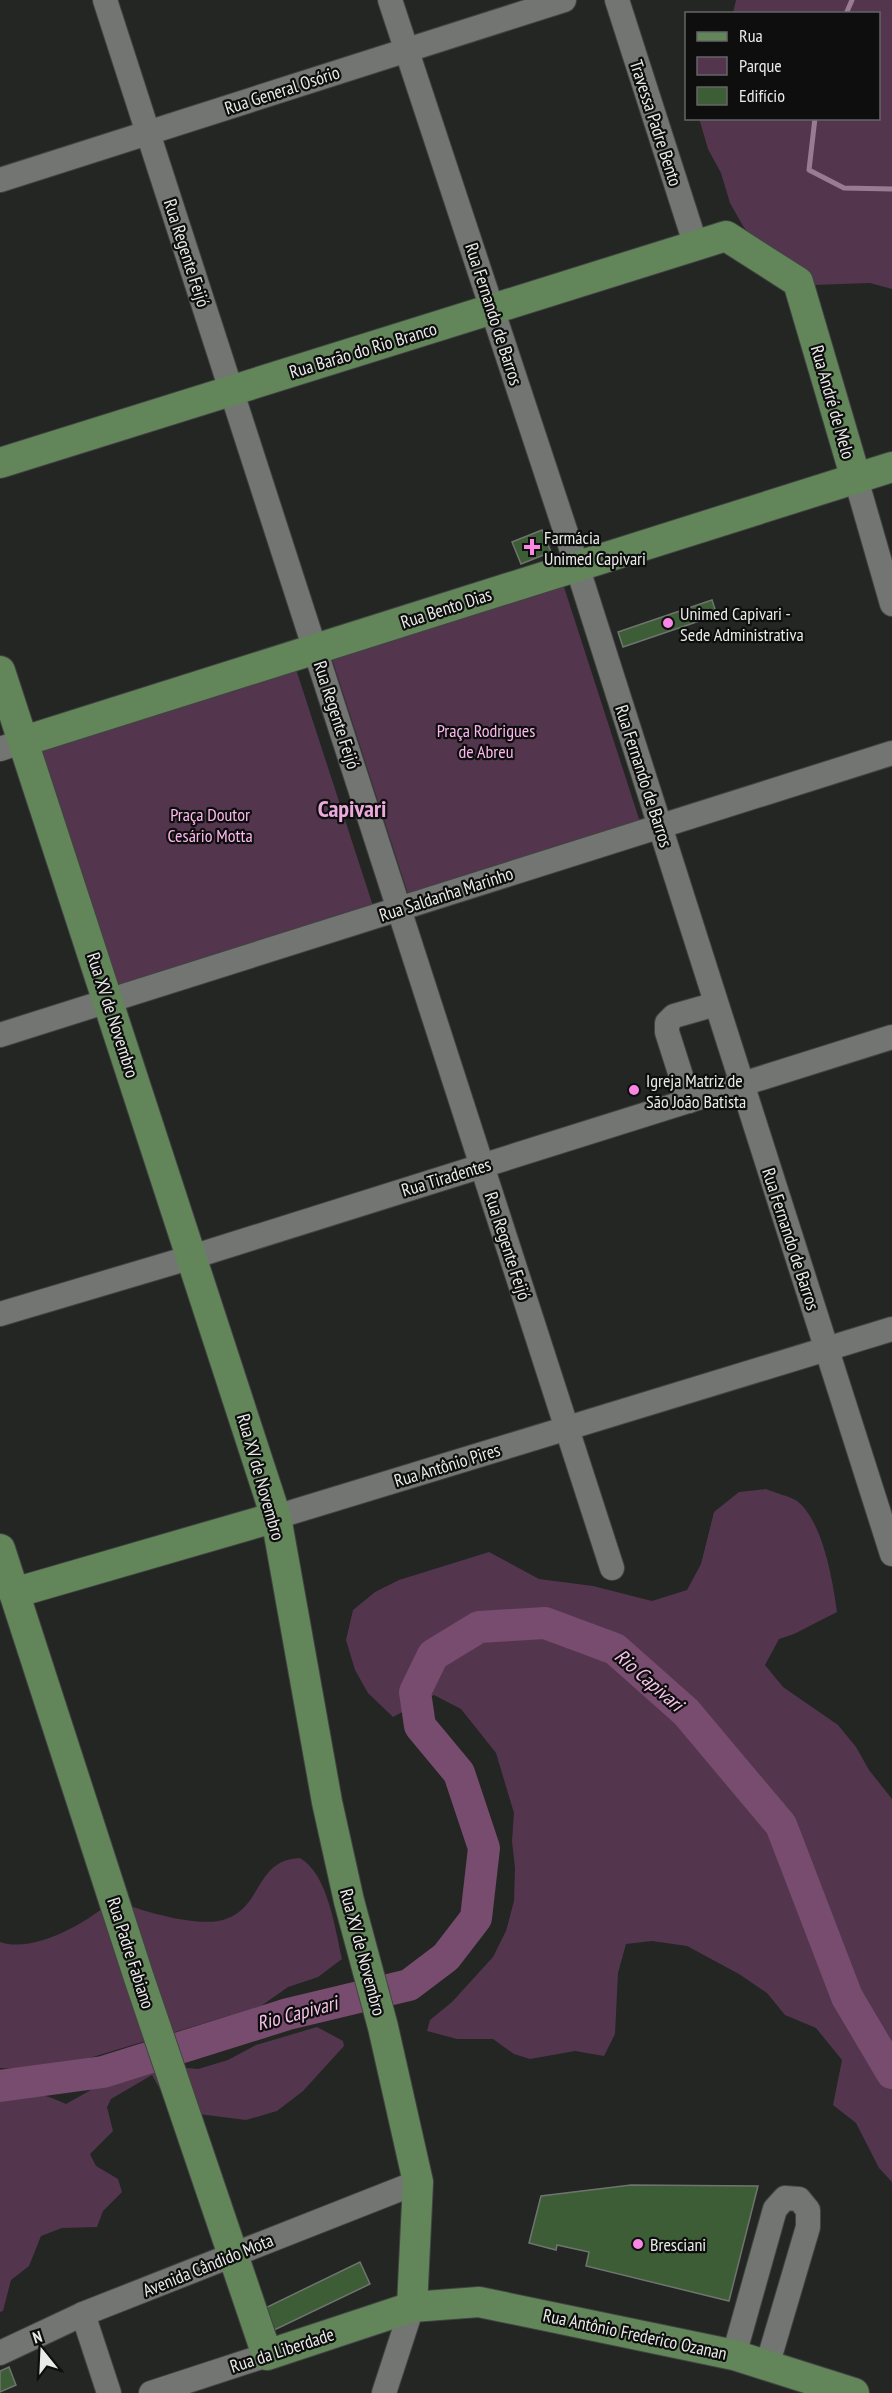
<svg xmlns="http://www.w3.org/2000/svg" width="892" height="2393" font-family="'PT Sans Narrow',sans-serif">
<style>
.green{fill:#53364d}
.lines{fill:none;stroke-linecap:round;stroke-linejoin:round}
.stream{stroke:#997c93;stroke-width:5}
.river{stroke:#774c6e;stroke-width:32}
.building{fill:#3c5d35;stroke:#707470;stroke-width:1.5}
.minor-casing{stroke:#414441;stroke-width:26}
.major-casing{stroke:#414441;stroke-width:32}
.minor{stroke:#727571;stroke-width:24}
.major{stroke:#62865a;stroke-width:30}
.poi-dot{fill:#fc86e4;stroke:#0d0e0d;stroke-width:2}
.labels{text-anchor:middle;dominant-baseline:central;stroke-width:4.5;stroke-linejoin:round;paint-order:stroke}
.street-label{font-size:18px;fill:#e9ebe8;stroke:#0d0e0d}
.poi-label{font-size:18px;fill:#e9ebe8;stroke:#0d0e0d;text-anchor:start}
.park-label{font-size:18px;fill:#feb8ed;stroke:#0d0e0d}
.water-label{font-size:20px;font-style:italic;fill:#f8c0ea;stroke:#0d0e0d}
.district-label{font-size:24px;font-weight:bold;fill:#ecaadc;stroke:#0d0e0d}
</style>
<rect width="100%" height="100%" fill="#232622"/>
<g class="green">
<polygon points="736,0 892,0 892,289 870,283 785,286 752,271 747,256 754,240 743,226 730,203 721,173 708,149 699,118 878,118 878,14 733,13"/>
<polygon points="563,584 640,822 409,897 332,659"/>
<polygon points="294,663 373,906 117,989 39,746"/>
<path d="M766,1489C775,1493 789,1496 797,1501C823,1521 833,1582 837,1612L794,1634L779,1639L765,1665L783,1687L838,1725L856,1747L869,1770L892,1799V2182L879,2168L856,2123L833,2105L842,2060L816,2028L785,2015L767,1993L739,1974L687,1946L652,1941L626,1944L618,1973L615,2034L604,2056L575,2051L530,2059L514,2054L493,2039H457L427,2031L430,2020L452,2002L493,1957L506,1931L514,1901L515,1868L512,1841L514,1813L496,1753L461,1709L434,1695L393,1717L368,1693L355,1670L346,1640L353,1610L375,1592L399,1580L489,1552L539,1579L593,1586L652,1601L687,1590L701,1564L714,1512L739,1492Z"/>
<path d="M300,1858C328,1874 335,1929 342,1959L318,1977L288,1987L261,2006L50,2070L35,2072L33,2070L0,2068V1942C34,1954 88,1922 113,1900C139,1910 199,1929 226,1919C263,1906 255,1860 300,1858Z"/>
<path d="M317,2027L343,2041L344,2046L303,2091L277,2111L246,2120L183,2112L161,2091L152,2075L111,2099L107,2107L113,2131L90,2154L96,2166L118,2179L122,2192L103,2211L97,2227L62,2228L41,2236L29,2266L11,2280L3,2311L0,2312V2097C29,2088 39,2093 66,2104L89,2091L111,2073L141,2064L198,2069L228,2060L256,2045Z"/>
</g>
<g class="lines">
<g class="stream">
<polyline points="846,14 852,0"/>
<polyline points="815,118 809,170 844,188 892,189"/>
</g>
<polyline class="river" points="0,2086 103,2072 288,2014 409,1985 446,1957 476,1918 484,1848 459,1773 420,1726 415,1692 433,1655 479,1627 545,1623 615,1649 686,1712 781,1825 847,1997 892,2073"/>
</g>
<g class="building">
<polygon points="542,530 551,552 521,564 512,542"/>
<polygon points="712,600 717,615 623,647 618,632"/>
<polygon points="631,2185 758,2186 729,2301 586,2266 589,2252 557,2245 556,2250 529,2243 541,2196"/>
<polygon points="360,2262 370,2284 270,2332 259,2311"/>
<polygon points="9,2367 16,2385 0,2392 0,2371"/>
</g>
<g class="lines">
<g class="minor-casing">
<g id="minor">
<polyline points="105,0 612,1568"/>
<polyline points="390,0 577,566 892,1554"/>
<polyline points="617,0 696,246"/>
<polyline points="0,180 564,0"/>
<polyline points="856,479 892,604"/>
<polyline points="0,749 24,741"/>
<polyline points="0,1035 892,753"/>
<polyline points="689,1101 667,1032 667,1023 674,1016 716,1004"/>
<polyline points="0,1314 192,1257 892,1037"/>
<polyline points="276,1517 892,1329"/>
<polyline points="83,2314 109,2393"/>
<polyline points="0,2353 83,2314 418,2182"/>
<polyline points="734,2355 775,2209 785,2198 799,2199 808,2210 808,2227 767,2366"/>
<polyline points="151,2393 267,2355"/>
<polyline points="384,2393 412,2307"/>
</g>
</g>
<g class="major-casing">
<g id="major">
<polyline points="0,463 726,236 798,282 856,479"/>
<polyline points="0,671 276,1517 327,1802 349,1901 383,2027 418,2182 412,2307"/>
<polyline points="24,741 892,467"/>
<polyline points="0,1549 139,1978 267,2355 412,2307 479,2302 734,2355 854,2393"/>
<polyline points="14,1593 276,1517"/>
</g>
</g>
<use href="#minor" class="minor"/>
<use href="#major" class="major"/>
</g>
<g class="poi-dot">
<path d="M529 538h6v6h6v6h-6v6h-6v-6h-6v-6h6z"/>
<circle cx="668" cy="623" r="6"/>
<circle cx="634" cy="1090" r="6"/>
<circle cx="638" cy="2244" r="6"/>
</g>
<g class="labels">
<g class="street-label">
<text transform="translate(282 90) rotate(-18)">Rua General Osório</text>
<text transform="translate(656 123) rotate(72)">Travessa Padre Bento</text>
<text transform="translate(187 253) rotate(72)">Rua Regente Feijó</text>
<text transform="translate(494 314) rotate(72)">Rua Fernando de Barros</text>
<text transform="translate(363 350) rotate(-17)">Rua Barão do Rio Branco</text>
<text transform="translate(833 402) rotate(74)">Rua André de Melo</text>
<text transform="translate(446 608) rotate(-18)">Rua Bento Dias</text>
<text transform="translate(337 715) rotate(72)">Rua Regente Feijó</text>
<text transform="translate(644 776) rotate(72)">Rua Fernando de Barros</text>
<text transform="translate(446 894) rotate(-18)">Rua Saldanha Marinho</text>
<text transform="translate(113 1015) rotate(72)">Rua XV de Novembro</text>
<text transform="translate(446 1177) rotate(-17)">Rua Tiradentes</text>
<text transform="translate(791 1239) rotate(72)">Rua Fernando de Barros</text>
<text transform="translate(508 1246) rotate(72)">Rua Regente Feijó</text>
<text transform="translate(447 1465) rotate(-17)">Rua Antônio Pires</text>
<text transform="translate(261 1477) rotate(74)">Rua XV de Novembro</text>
<text transform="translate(363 1952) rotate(75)">Rua XV de Novembro</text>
<text transform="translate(131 1953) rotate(72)">Rua Padre Fabiano</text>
<text transform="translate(208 2265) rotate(-22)">Avenida Cândido Mota</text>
<text transform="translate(635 2334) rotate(12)">Rua Antônio Frederico Ozanan</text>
<text transform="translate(282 2350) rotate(-18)">Rua da Liberdade</text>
</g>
<g class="poi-label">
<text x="544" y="537">Farmácia<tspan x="544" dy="21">Unimed Capivari</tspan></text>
<text x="680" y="613">Unimed Capivari -<tspan x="680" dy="21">Sede Administrativa</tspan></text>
<text x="646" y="1080">Igreja Matriz de<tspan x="646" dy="21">São João Batista</tspan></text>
<text x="650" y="2244">Bresciani</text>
</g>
<g class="park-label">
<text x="486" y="730">Praça Rodrigues<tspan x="486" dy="21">de Abreu</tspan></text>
<text x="210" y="814">Praça Doutor<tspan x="210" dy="21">Cesário Motta</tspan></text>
</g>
<g class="water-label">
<text transform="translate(649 1680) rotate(41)">Rio Capivari</text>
<text transform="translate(297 2013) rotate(-15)">Rio Capivari</text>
</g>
<g class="district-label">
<text x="352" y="808">Capivari</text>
</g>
</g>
<rect x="685" y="12" width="195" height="108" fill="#0d0e0d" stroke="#656665" stroke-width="1.5"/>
<rect x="697" y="32" width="30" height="9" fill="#62865a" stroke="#656665" stroke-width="1.5"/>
<text x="739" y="42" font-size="18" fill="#e9ebe8">Rua</text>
<rect x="697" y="57" width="30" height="18" fill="#53364d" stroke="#656665" stroke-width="1.5"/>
<text x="739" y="72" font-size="18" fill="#e9ebe8">Parque</text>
<rect x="697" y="87" width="30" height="18" fill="#3c5d35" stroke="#656665" stroke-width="1.5"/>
<text x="739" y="102" font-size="18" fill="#e9ebe8">Edifício</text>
<g transform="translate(42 2351) rotate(342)" stroke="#0d0e0d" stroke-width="4.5" paint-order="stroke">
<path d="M0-4.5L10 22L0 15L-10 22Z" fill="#e9ebe8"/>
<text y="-9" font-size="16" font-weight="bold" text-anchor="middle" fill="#e9ebe8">N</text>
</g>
</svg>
